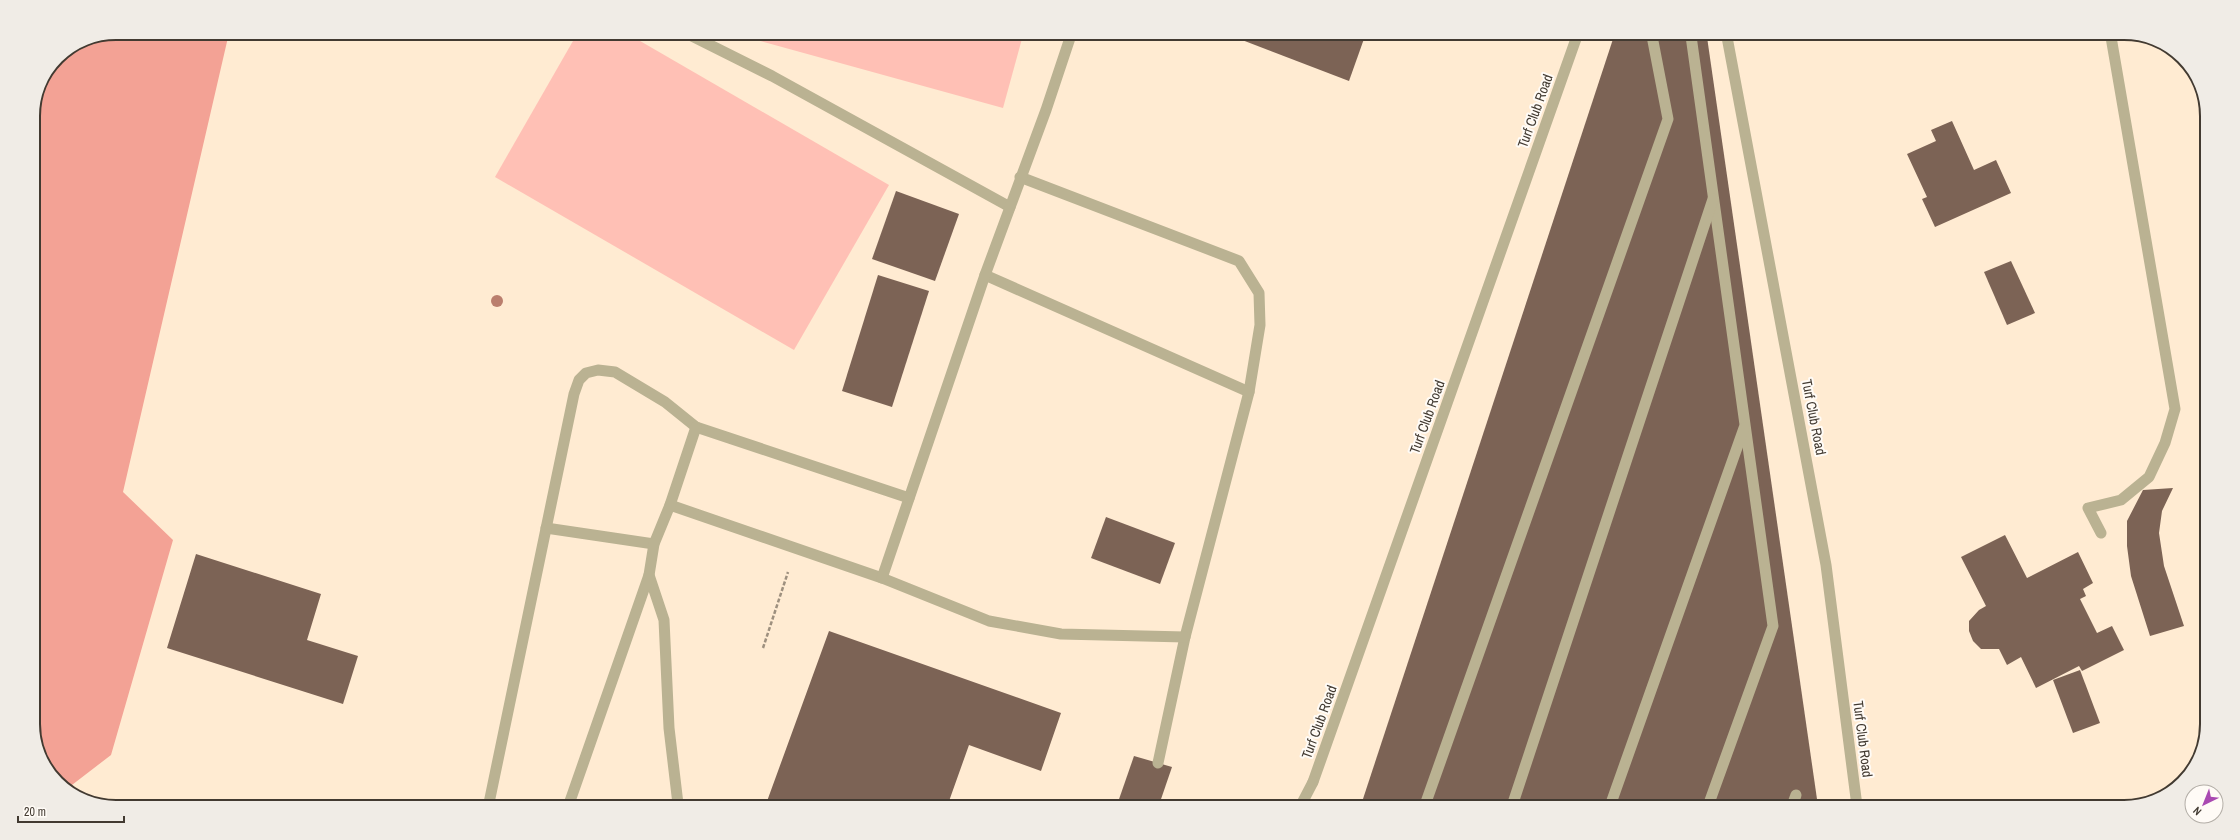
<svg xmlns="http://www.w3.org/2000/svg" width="2240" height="840" font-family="'Archivo Narrow',sans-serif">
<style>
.green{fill:#ffc0b5}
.forest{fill:#f3a295}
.building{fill:#7c6355}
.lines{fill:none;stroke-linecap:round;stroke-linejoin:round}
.path{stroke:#9e907f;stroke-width:2.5;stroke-dasharray:4 2;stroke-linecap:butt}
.service{stroke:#bab292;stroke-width:11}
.minor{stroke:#bab292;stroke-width:11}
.tree{fill:#ba7e6d}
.labels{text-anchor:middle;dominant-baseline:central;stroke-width:4;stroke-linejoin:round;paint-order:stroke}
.street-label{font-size:14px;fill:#423a31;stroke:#fffbf6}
.rim{fill:none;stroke:#423a31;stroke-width:2}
</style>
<rect width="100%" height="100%" fill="#ffebd2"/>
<g class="green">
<polygon points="577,34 628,34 889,185 794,350 495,177"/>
<polygon points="735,34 1023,35 1003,108"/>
</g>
<polygon class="forest" points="116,33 229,33 123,492 173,540 111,755 68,788 50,775 33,730 33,111 39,84 57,57 84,39"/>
<g class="building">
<polygon points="1229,35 1365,36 1349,81"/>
<polygon points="1614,36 1707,37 1818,806 1361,805"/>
<polygon points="1952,121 1974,170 1996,160 2011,193 1935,227 1922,199 1927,197 1907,154 1936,141 1931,130"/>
<polygon points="896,191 959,214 935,281 872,259"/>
<polygon points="2011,261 2035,313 2007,325 1984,272"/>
<polygon points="878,275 929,291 892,407 842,391"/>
<polygon points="2173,488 2162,511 2159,533 2164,566 2184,626 2150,636 2131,576 2127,546 2127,521 2143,490"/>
<polygon points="1106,517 1175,543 1160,584 1091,558"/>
<polygon points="2005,535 2027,578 2078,552 2093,583 2083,589 2086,596 2080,599 2097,633 2112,626 2124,650 2082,671 2079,666 2036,688 2021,657 2007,665 1999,649 1981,649 1973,641 1969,631 1969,621 1979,610 1986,606 1961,557"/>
<polygon points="196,554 321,594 307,640 358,656 343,704 167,648"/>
<polygon points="829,631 1061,713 1041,771 969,745 948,804 766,804"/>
<polygon points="2080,670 2100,723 2073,733 2053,680"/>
<polygon points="1134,756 1172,767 1159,805 1117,805"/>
</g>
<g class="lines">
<polyline class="path" points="763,648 788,572"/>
<g class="service">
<polyline points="688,34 772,76 1010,207"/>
<polyline points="1691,36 1773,626 1708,806"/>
<polyline points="1020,177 1239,261 1259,293 1260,325 1249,392 1185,637 1158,763"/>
<polyline points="985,275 1249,392"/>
<polyline points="670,505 882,578 989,621 1061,634 1185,637"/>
<polyline points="546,528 654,544"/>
<polyline points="2101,533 2088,508 2121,500 2149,477 2165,443 2175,409 2111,37"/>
<polyline points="649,575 664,620 669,728 678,804"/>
<polyline points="882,578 985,275 1046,110 1071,35"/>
<polyline points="1313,782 1577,36"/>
<polyline points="489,803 574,394 579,380 586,373 598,370 615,372 665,402 696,427 909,498"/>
<polyline points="569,804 649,575 654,544 670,505 696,427"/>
<polyline points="1425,805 1668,119 1652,36"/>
<polyline points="1512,806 1713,199"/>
<polyline points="1610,806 1744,428"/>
<polyline points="1792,806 1796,795"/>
</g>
<g class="minor">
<polyline points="1727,37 1826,565 1857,806"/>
<polyline points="1301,805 1313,782"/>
</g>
</g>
<circle class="tree" cx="497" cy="301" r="6"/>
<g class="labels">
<g class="street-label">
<text transform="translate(1535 111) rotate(-70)">Turf Club Road</text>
<text transform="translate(1427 417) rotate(-70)">Turf Club Road</text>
<text transform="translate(1814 417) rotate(79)">Turf Club Road</text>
<text transform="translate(1319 722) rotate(-70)">Turf Club Road</text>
<text transform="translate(1863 739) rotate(83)">Turf Club Road</text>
</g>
</g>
<path d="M0 0H2240V840H0ZM116 40H2124A76 76 0 0 1 2200 116V724A76 76 0 0 1 2124 800H116A76 76 0 0 1 40 724V116A76 76 0 0 1 116 40Z" fill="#f0ece6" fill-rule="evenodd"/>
<path class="rim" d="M116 40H2124A76 76 0 0 1 2200 116V724A76 76 0 0 1 2124 800H116A76 76 0 0 1 40 724V116A76 76 0 0 1 116 40Z"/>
<g transform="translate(2204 804) rotate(223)"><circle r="19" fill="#fffbf6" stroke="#b3aea7"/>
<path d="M0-3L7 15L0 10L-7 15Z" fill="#a949b1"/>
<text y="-6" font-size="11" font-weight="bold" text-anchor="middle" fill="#423a31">N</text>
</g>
<path d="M18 816v6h106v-6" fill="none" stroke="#423a31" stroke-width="2"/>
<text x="24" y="816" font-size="12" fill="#423a31" stroke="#fffbf6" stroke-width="3" paint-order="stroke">20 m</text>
</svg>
